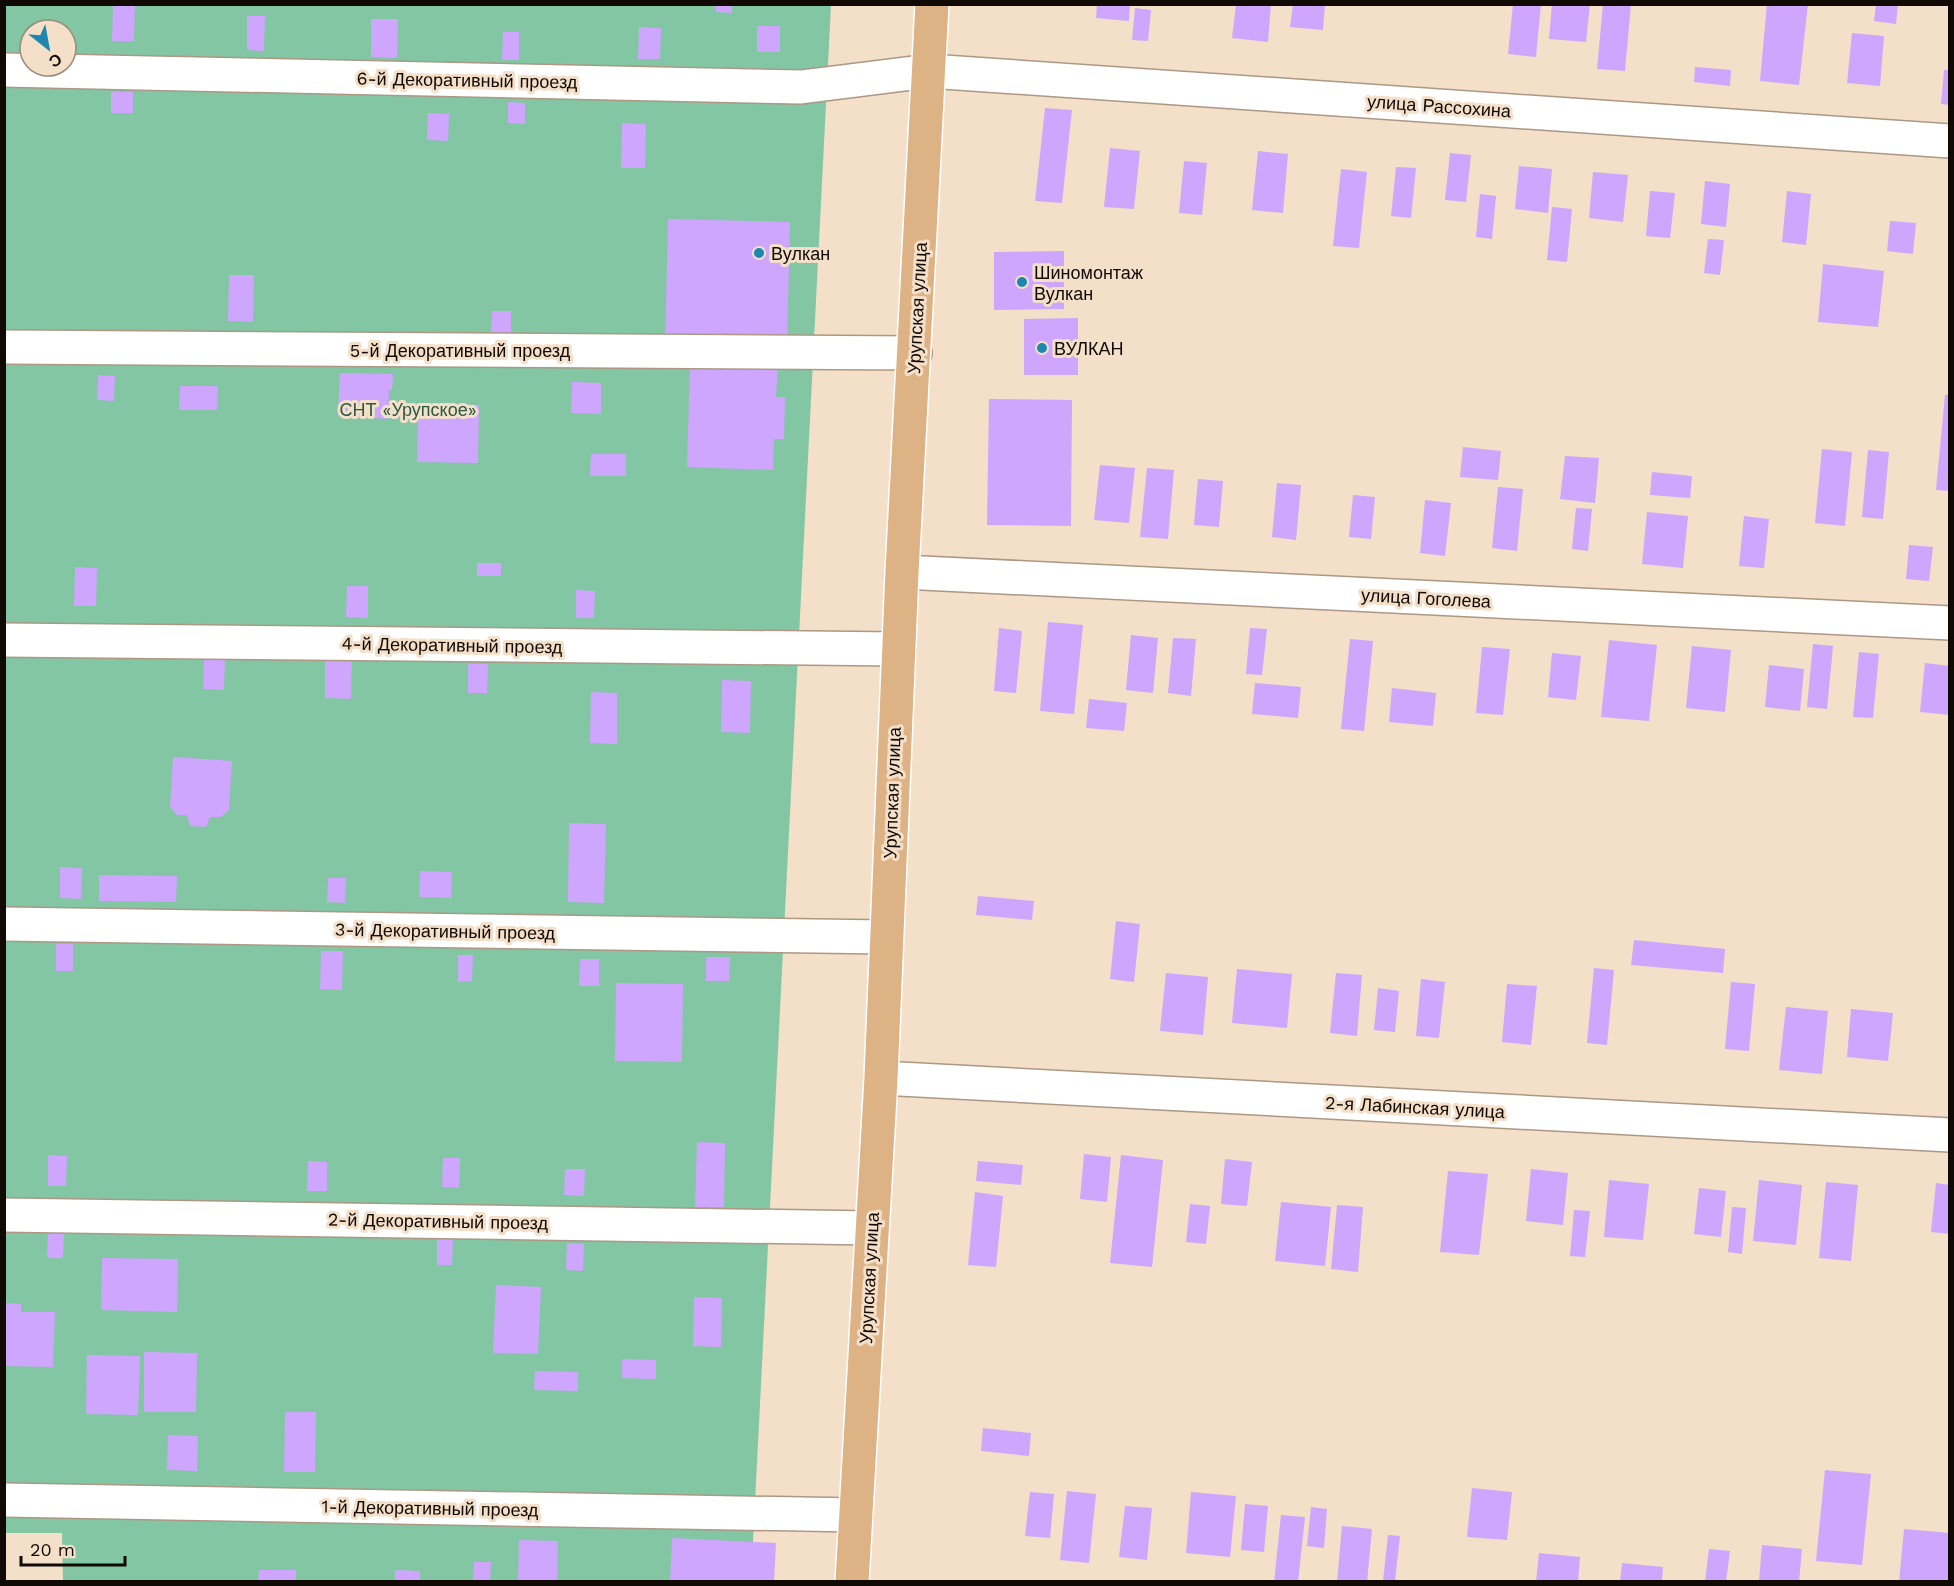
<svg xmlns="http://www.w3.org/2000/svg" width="1954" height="1586" font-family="'Work Sans',sans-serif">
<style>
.green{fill:#82c6a4;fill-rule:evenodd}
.building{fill:#cea6fe}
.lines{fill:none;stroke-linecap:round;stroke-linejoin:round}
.street-casing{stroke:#ac9884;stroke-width:36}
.primary-casing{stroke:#fff;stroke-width:36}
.street{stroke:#fff;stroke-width:33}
.primary{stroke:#ddb386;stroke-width:33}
.poi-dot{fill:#1d87af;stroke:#f4dfc9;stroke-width:2}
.labels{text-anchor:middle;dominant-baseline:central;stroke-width:6;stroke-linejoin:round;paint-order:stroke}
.street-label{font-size:18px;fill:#110a04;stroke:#f4dfc9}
.poi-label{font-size:18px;fill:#110a04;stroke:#f4dfc9;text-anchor:start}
.park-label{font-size:18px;fill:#2a5842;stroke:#f4dfc9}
</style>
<rect width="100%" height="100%" fill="#f4dfc9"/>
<path class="green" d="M5,5H831L751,1581H63L62,1533H5ZM30,30H66V66H30Z"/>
<g class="building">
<polygon points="113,4 135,4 134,41 112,41"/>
<polygon points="716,4 732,4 732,13 716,12"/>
<polygon points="1097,4 1130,4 1129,21 1096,18"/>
<polygon points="1236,4 1271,4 1268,42 1232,38"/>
<polygon points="1293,4 1325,4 1323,30 1290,27"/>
<polygon points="1513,4 1541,4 1536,57 1508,54"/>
<polygon points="1552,4 1590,4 1586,42 1549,39"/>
<polygon points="1603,4 1631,4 1625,71 1597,69"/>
<polygon points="1767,4 1808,4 1799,85 1760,81"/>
<polygon points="1876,4 1898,4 1896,24 1874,21"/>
<polygon points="1135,8 1151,10 1148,41 1132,40"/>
<polygon points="247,16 265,16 264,51 247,50"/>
<polygon points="371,19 398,19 397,58 371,57"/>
<rect x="757" y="26" width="23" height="26"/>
<polygon points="639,27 661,28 660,59 638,59"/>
<polygon points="503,32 519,32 519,60 502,60"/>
<polygon points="1852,33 1884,36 1880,86 1847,83"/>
<polygon points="1695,67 1731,70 1730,86 1694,82"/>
<polygon points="1944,70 1950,70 1950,105 1941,104"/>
<rect x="111" y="92" width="22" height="21"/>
<polygon points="508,102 525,103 525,124 508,123"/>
<polygon points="1045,108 1072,110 1062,203 1035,201"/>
<polygon points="428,113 449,114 448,141 427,140"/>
<polygon points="622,123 646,124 645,168 621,168"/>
<polygon points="1110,148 1140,151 1134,209 1104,207"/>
<polygon points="1258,151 1288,154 1283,213 1252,210"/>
<polygon points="1450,153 1471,155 1466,202 1445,200"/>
<polygon points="1184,161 1207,163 1202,215 1179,213"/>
<polygon points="1519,166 1552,169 1548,213 1515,209"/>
<polygon points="1396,167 1416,168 1411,218 1391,216"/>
<polygon points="1341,169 1367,172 1359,248 1333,246"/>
<polygon points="1593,172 1628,175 1623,222 1589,218"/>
<polygon points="1705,181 1730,184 1726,227 1701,224"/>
<polygon points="1650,191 1675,193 1670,238 1646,236"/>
<polygon points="1787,191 1811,194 1806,245 1782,242"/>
<polygon points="1480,194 1496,196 1492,239 1476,237"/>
<polygon points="1552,207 1572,209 1567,262 1547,260"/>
<polygon points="668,219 790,222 787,348 665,345"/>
<polygon points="1890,221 1916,223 1913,254 1887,251"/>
<polygon points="1708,239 1724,240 1720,275 1704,273"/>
<polygon points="1064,251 1064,309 994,310 994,252"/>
<polygon points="1823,264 1884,271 1878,327 1818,322"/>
<polygon points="229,275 254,275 253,322 228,321"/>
<polygon points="492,311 511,311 511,338 491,338"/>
<polygon points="1078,318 1078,375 1024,375 1024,319"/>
<polygon points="690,362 778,364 776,397 785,397 784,439 774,439 773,470 687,467"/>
<polygon points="340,373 393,374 392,390 389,390 388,419 338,416"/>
<polygon points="98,375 115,376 114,401 97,400"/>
<polygon points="572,382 601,383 601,414 571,413"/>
<polygon points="180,386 218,386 217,410 179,410"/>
<polygon points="1945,395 1950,395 1950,491 1936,490"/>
<polygon points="989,399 1072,400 1071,526 987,525"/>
<polygon points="418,404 479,405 478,463 417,462"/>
<polygon points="1463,447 1501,451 1498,480 1460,477"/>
<polygon points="1822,449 1852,452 1845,526 1815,523"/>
<polygon points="1868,450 1889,452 1883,519 1862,517"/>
<polygon points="591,454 626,454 626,476 590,476"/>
<polygon points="1565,456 1599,458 1595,503 1560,499"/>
<polygon points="1100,465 1135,468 1129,523 1094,520"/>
<polygon points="1147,468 1174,470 1168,539 1140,537"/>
<polygon points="1652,472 1692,476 1690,498 1650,495"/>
<polygon points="1198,479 1223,481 1219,527 1194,525"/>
<polygon points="1277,483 1301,485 1296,540 1272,537"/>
<polygon points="1498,487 1523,489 1517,551 1492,548"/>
<polygon points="1353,495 1375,497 1371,539 1349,537"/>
<polygon points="1425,500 1451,503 1445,556 1420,553"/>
<polygon points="1576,508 1592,509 1588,551 1572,549"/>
<polygon points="1647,512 1688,516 1683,568 1642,564"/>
<polygon points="1744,516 1769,519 1764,568 1739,566"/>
<polygon points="1909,545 1933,547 1929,581 1906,579"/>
<rect x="477" y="563" width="24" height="13"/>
<polygon points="75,567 97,568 96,606 74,606"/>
<polygon points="347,586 368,586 368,618 346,617"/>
<polygon points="576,590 595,591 594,618 576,618"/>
<polygon points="1048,622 1083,625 1074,714 1040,711"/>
<polygon points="999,628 1022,631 1016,693 994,691"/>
<polygon points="1250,628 1267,629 1262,675 1246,674"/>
<polygon points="1131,635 1158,638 1153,693 1126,690"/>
<polygon points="1173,638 1196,639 1191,696 1168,693"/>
<polygon points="1350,639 1373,641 1364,731 1341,729"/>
<polygon points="1609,640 1657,645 1649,721 1601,717"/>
<polygon points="1813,644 1833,646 1827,709 1807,707"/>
<polygon points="1692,646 1731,650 1725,712 1686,708"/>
<polygon points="1482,647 1510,649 1503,715 1476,713"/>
<polygon points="1859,652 1879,654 1873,718 1853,717"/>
<polygon points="1552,653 1581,656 1576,700 1548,697"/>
<polygon points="325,656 352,656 351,699 325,698"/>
<polygon points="204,657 225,658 224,690 203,689"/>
<polygon points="1925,663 1950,666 1950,715 1920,712"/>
<polygon points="468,664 488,664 487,693 468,693"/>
<polygon points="1769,665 1804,669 1800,711 1765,707"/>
<polygon points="722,680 751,681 750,733 721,732"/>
<polygon points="1255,683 1301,687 1298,718 1252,714"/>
<polygon points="1392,688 1436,693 1433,726 1389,722"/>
<polygon points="591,692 617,693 617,744 590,743"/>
<polygon points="1089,699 1127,703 1124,731 1086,728"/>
<polygon points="173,757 232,761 229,810 221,817 210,817 206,827 190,826 187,815 177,815 170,807"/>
<polygon points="569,823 606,824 604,903 568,902"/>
<polygon points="60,867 82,868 81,899 60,898"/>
<polygon points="420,871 452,872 451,898 419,897"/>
<polygon points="99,875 177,876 176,902 99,901"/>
<polygon points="328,878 346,878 345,903 327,902"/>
<polygon points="978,896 1034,901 1032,920 976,915"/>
<polygon points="1116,921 1140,924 1134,982 1110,979"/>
<polygon points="1634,940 1725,949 1723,973 1631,965"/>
<rect x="56" y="944" width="17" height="27"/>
<polygon points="321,951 343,951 342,990 320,989"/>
<polygon points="458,955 473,955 472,981 458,982"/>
<polygon points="706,957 730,957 729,981 706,981"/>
<polygon points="580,959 599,959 599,986 579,986"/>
<polygon points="1594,968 1614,970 1607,1045 1587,1043"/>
<polygon points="1237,969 1292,974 1287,1028 1232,1023"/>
<polygon points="1166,973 1208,977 1203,1035 1160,1031"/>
<polygon points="1336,973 1362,975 1357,1036 1330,1033"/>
<polygon points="1421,979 1445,982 1439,1038 1416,1036"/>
<polygon points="1731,982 1755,984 1749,1051 1725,1049"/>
<polygon points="616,983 683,984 682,1062 615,1061"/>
<polygon points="1507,984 1537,986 1531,1045 1502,1042"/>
<polygon points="1378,988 1399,991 1395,1032 1374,1030"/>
<polygon points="1786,1007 1828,1011 1822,1074 1779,1070"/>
<polygon points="1851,1009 1893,1013 1888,1061 1847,1057"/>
<polygon points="697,1142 725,1143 724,1207 695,1207"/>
<polygon points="1084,1154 1111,1157 1107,1202 1080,1199"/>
<polygon points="48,1155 67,1156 66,1186 48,1186"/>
<polygon points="1121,1155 1163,1160 1152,1267 1110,1263"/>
<polygon points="443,1158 460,1158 459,1188 442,1187"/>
<polygon points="1225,1159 1252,1162 1247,1206 1221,1204"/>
<polygon points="308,1161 327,1162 327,1191 307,1191"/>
<polygon points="978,1161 1023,1165 1021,1185 976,1181"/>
<polygon points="565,1169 585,1169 584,1196 564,1195"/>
<polygon points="1531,1169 1568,1173 1563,1225 1526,1221"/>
<polygon points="1448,1171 1488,1174 1479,1255 1440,1252"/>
<polygon points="1609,1180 1649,1184 1643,1240 1604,1237"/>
<polygon points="1759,1180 1802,1185 1796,1245 1753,1241"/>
<polygon points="1826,1182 1858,1185 1851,1261 1819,1258"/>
<polygon points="1936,1183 1950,1185 1950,1234 1931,1232"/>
<polygon points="1699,1188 1726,1191 1721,1237 1694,1234"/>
<polygon points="975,1192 1003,1196 996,1267 968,1265"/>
<polygon points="1281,1202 1331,1207 1325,1266 1275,1261"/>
<polygon points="1190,1204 1210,1206 1206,1244 1186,1242"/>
<polygon points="1337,1205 1363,1207 1358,1272 1331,1269"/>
<polygon points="1732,1207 1746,1208 1742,1254 1728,1252"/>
<polygon points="1574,1210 1590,1211 1585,1257 1570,1256"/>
<polygon points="48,1230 64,1230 63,1258 47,1258"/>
<polygon points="437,1238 453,1238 452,1265 437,1265"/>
<polygon points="567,1243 584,1244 583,1271 566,1270"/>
<polygon points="102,1258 178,1259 177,1312 101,1310"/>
<polygon points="496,1285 541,1287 538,1354 493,1353"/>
<polygon points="694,1297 722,1298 721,1347 693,1346"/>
<polygon points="6,1303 21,1304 21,1312 55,1312 53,1367 4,1366"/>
<polygon points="144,1352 197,1353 196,1412 144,1412"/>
<polygon points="87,1355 140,1356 138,1415 86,1414"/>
<polygon points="622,1359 656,1360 656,1379 622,1378"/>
<polygon points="535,1371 578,1372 578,1391 534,1390"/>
<polygon points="285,1412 316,1412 315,1472 284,1472"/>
<polygon points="983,1428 1031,1433 1029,1456 981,1451"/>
<polygon points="168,1435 198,1436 197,1471 167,1470"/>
<polygon points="1825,1470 1871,1474 1862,1565 1816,1561"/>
<polygon points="1472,1488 1512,1492 1507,1540 1467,1537"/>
<polygon points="1067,1491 1096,1494 1089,1563 1060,1560"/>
<polygon points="1030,1492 1054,1494 1050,1538 1025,1536"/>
<polygon points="1191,1492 1236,1496 1230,1557 1186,1553"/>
<polygon points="1245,1504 1268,1506 1264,1552 1241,1550"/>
<polygon points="1125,1506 1152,1508 1147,1560 1119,1557"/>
<polygon points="1311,1507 1327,1509 1324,1548 1307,1546"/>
<polygon points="1281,1515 1305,1517 1298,1582 1274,1582"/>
<polygon points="1342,1526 1372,1529 1367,1582 1337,1582"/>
<polygon points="1904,1529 1950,1533 1950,1582 1899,1582"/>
<polygon points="1388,1535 1400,1536 1395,1581 1383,1581"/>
<polygon points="672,1538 776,1543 774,1582 670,1582"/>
<polygon points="519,1540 558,1541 557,1582 518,1582"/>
<polygon points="1762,1545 1802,1549 1799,1582 1759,1582"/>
<polygon points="1709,1549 1730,1551 1726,1582 1705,1582"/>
<polygon points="1539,1553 1580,1557 1578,1582 1536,1582"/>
<polygon points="474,1562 491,1562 490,1582 473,1582"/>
<polygon points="1622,1563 1663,1567 1662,1582 1620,1582"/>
<polygon points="259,1570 296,1570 296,1582 258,1582"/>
<polygon points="395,1570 420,1571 420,1582 395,1582"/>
</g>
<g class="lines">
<g class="street-casing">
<g id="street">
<polyline points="4,70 801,87 929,71 1950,141"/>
<polyline points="4,347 915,353"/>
<polyline points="902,572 1950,623"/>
<polyline points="4,640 899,649"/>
<polyline points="4,924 886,937"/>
<polyline points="881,1078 1950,1135"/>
<polyline points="4,1215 872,1228"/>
<polyline points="4,1500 856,1515"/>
</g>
</g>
<g class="primary-casing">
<polyline id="primary" points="852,1582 881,1078 902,572 932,4"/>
</g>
<use href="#street" class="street"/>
<use href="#primary" class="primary"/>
</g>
<g class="poi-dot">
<circle cx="759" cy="253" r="6"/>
<circle cx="1022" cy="282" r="6"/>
<circle cx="1042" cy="348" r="6"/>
</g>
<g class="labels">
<g class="street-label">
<text transform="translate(467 80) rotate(1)">6-й Декоративный проезд</text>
<text transform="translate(1439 106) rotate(4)">улица Рассохина</text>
<text transform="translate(917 308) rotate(-87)">Урупская улица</text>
<text x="460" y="350">5-й Декоративный проезд</text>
<text transform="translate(1426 598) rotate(3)">улица Гоголева</text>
<text transform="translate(452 645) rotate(1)">4-й Декоративный проезд</text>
<text transform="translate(892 793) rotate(-88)">Урупская улица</text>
<text transform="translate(445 931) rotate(1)">3-й Декоративный проезд</text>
<text transform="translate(1415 1107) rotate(3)">2-я Лабинская улица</text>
<text transform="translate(438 1221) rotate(1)">2-й Декоративный проезд</text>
<text transform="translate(869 1278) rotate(-87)">Урупская улица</text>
<text transform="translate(430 1508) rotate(1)">1-й Декоративный проезд</text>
</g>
<g class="poi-label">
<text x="771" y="253">Вулкан</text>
<text x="1034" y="272">Шиномонтаж<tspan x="1034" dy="21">Вулкан</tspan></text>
<text x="1054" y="348">ВУЛКАН</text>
</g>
<g class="park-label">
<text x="408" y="409">СНТ «Урупское»</text>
</g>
</g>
<rect width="1954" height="1586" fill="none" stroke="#110a04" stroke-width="12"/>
<g transform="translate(48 48) rotate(149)"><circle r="28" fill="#f4dfc9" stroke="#998a7a" stroke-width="1.5"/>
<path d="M0-4.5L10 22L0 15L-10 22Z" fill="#1d87af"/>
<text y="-9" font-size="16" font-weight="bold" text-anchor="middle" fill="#110a04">С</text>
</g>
<path d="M21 1556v9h104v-9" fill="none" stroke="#110a04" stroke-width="3"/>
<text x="30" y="1556" font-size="18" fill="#110a04" stroke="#f4dfc9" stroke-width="4.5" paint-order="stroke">20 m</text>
</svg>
